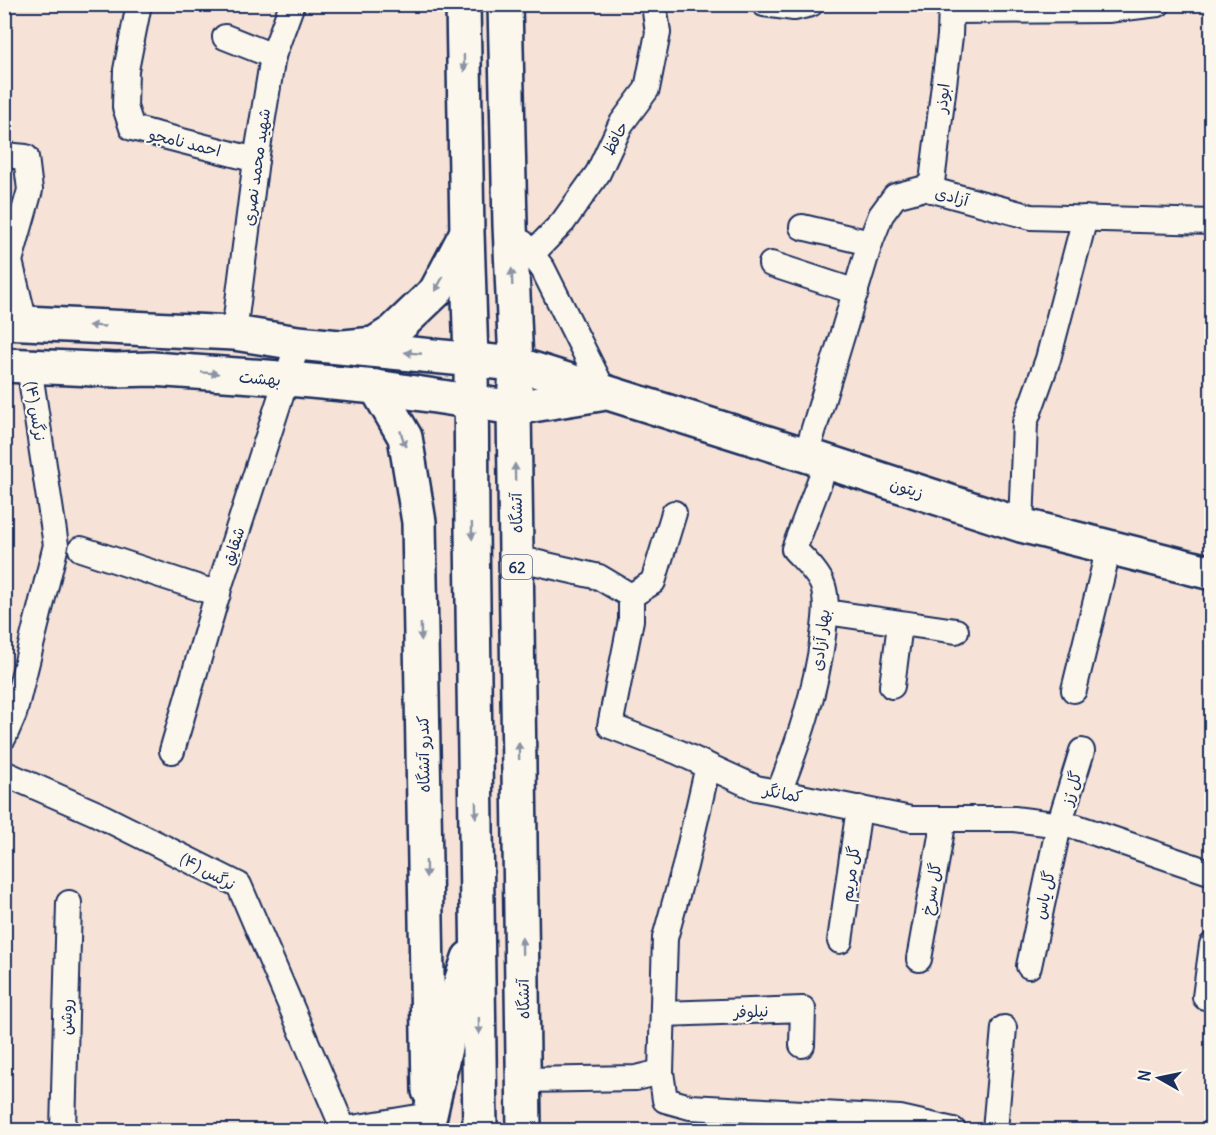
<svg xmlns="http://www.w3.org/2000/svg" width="1216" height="1135" font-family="Delius,'Playpen Sans Arabic',sans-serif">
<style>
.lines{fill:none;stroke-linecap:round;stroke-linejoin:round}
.street-casing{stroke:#1b2f5e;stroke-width:28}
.secondary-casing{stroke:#1b2f5e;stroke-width:38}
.primary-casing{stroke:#1b2f5e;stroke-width:38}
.street{stroke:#fbf7ec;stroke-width:24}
.secondary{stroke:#fbf7ec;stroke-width:33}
.primary{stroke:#fbf7ec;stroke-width:33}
.oneway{fill:#8b93a5}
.labels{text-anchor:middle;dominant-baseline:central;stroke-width:4.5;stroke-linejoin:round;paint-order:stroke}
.shield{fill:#fbf7ec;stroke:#5e6b89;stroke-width:1.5}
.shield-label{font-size:15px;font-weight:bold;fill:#1b2f5e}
.street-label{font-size:16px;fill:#1b2f5e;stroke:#fbf7ec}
</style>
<rect width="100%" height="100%" fill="#f6e2d7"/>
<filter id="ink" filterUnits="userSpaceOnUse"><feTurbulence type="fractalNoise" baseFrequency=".0167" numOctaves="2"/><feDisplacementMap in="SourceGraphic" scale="12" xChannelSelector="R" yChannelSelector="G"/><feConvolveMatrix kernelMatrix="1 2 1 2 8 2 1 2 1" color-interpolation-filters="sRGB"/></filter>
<g filter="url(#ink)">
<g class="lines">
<g class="street-casing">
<g id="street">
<polyline points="139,4 126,70 125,107 132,128 256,160"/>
<polyline points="764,4 794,8 811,4"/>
<polyline points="951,11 1108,10 1158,4"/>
<polyline points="225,37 273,56"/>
<polyline points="4,155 26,157 30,190 10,261 25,323"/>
<polyline points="931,190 950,36 951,4"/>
<polyline points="802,227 870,243"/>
<polyline points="523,243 543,269 605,393"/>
<polyline points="531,255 563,222 598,173 621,124 647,89 658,33 654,4"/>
<polyline points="771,264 856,292"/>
<polyline points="234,333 256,160 273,56 292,4"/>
<polyline points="806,455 870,243 881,215 895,196 925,188 1031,217 1212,222"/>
<polyline points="1021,525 1025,423 1048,359 1085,218"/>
<polyline points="81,549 218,594"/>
<polyline points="516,558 599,577 631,596 631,620 610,726 678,752 756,788 911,819 1014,819 1077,827 1212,873"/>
<polyline points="631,596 653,582 674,513"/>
<polyline points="826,612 956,631"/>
<polyline points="892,686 900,624"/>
<polyline points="1074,690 1109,547"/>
<polyline points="4,737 14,714 56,545 29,366"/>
<polyline points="172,751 221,582 298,343"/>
<polyline points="4,773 95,813 239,885 344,1130"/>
<path d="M779,792C799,741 816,691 823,636C825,620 828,602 823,586C818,572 804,560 794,549L827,462"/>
<polyline points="840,941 859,808"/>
<polyline points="919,959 944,819"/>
<polyline points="1029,966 1059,825 1082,751"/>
<polyline points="1205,997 1212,945"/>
<polyline points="663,1014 803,1009 802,1045"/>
<polyline points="661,1072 665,1100 690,1107 900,1118 953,1130"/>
<polyline points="524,1080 636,1078 661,1072 665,938 685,866 708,766"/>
<polyline points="63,1130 69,903"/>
<polyline points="340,1130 430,1115"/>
<polyline points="995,1130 1004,1028"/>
</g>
</g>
<g class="secondary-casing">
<g id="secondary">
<polyline points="4,322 234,333 298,343 516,364 806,455 1021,525 1212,573"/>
<polyline points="4,365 116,370 152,369 267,377 376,387 514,408 600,394"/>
<polyline points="376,387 405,437 419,522 429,1091"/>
</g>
</g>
<g class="primary-casing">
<g id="primary">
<polyline points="463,4 467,233 471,359 472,529 480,1130"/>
<polyline points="505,4 510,225 516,364 514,408 524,1130"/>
<polyline points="344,347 374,344 393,332 436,291 466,234"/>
<polyline points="430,1115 457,994 469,958"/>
</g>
</g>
<use href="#street" class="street"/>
<use href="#secondary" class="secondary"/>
<use href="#primary" class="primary"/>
</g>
<defs><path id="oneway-solid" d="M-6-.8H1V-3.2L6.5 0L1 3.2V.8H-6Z" transform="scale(1.5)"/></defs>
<g class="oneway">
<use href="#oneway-solid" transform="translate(464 63) rotate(89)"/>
<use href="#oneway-solid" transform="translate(512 277) rotate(-92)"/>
<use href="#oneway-solid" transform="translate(439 284) rotate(120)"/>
<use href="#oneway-solid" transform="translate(97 326) rotate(-177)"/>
<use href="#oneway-solid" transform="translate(413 353) rotate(-175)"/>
<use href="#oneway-solid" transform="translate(210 373) rotate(4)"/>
<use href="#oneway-solid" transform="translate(403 439) rotate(72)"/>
<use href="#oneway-solid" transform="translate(515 472) rotate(-91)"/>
<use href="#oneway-solid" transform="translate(472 531) rotate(89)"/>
<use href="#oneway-solid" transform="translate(421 632) rotate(89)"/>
<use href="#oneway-solid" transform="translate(519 751) rotate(-91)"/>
<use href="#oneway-solid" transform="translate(476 810) rotate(89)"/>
<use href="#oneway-solid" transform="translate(426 869) rotate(89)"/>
<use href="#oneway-solid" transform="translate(522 946) rotate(-91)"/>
<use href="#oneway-solid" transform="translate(479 1026) rotate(89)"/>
</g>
</g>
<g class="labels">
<rect class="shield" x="502" y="555" width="30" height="24" rx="4.5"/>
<g class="shield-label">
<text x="517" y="567">62</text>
</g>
<g class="street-label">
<text transform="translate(942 98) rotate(-83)">ابوذر</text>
<text transform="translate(615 138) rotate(-62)">حافظ</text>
<text transform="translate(185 142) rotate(14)">احمد نامجو</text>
<text transform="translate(256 167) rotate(-82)">شهید محمد نصری</text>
<text transform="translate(952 196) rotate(15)">آزادی</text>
<text transform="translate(260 378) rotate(5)">بهشت</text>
<text transform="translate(36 411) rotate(81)">نرگس (۴)</text>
<text transform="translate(907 488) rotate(18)">زیتون</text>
<text transform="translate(516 513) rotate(-91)">آتشگاه</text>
<text transform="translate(233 546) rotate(-72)">شقایق</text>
<text transform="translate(820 640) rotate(-83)">بهار آزادی</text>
<text transform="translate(423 754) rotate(-91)">کندرو آتشگاه</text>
<text transform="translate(1071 788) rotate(-73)">گل رُز</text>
<text transform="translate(783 793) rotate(11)">کمانگر</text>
<text transform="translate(208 871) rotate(29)">نرگس (۴)</text>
<text transform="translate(850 874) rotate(-82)">گل مریم</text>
<text transform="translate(931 889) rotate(-80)">گل سرخ</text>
<text transform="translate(1044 895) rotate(-78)">گل یاس</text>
<text transform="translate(523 999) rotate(-91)">آتشگاه</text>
<text transform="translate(751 1011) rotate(-2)">نیلوفر</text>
<text transform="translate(66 1017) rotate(-89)">روشن</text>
</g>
</g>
<rect width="1216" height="1135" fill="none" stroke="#fbf7ec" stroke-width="24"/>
<rect x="12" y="12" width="1192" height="1111" fill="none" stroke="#1b2f5e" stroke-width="2" filter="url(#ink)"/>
<g transform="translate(1159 1078) rotate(279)" stroke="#fbf7ec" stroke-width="4.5" paint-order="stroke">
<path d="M0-4.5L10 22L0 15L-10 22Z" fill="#1b2f5e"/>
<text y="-9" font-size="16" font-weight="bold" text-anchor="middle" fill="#1b2f5e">N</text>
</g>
</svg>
